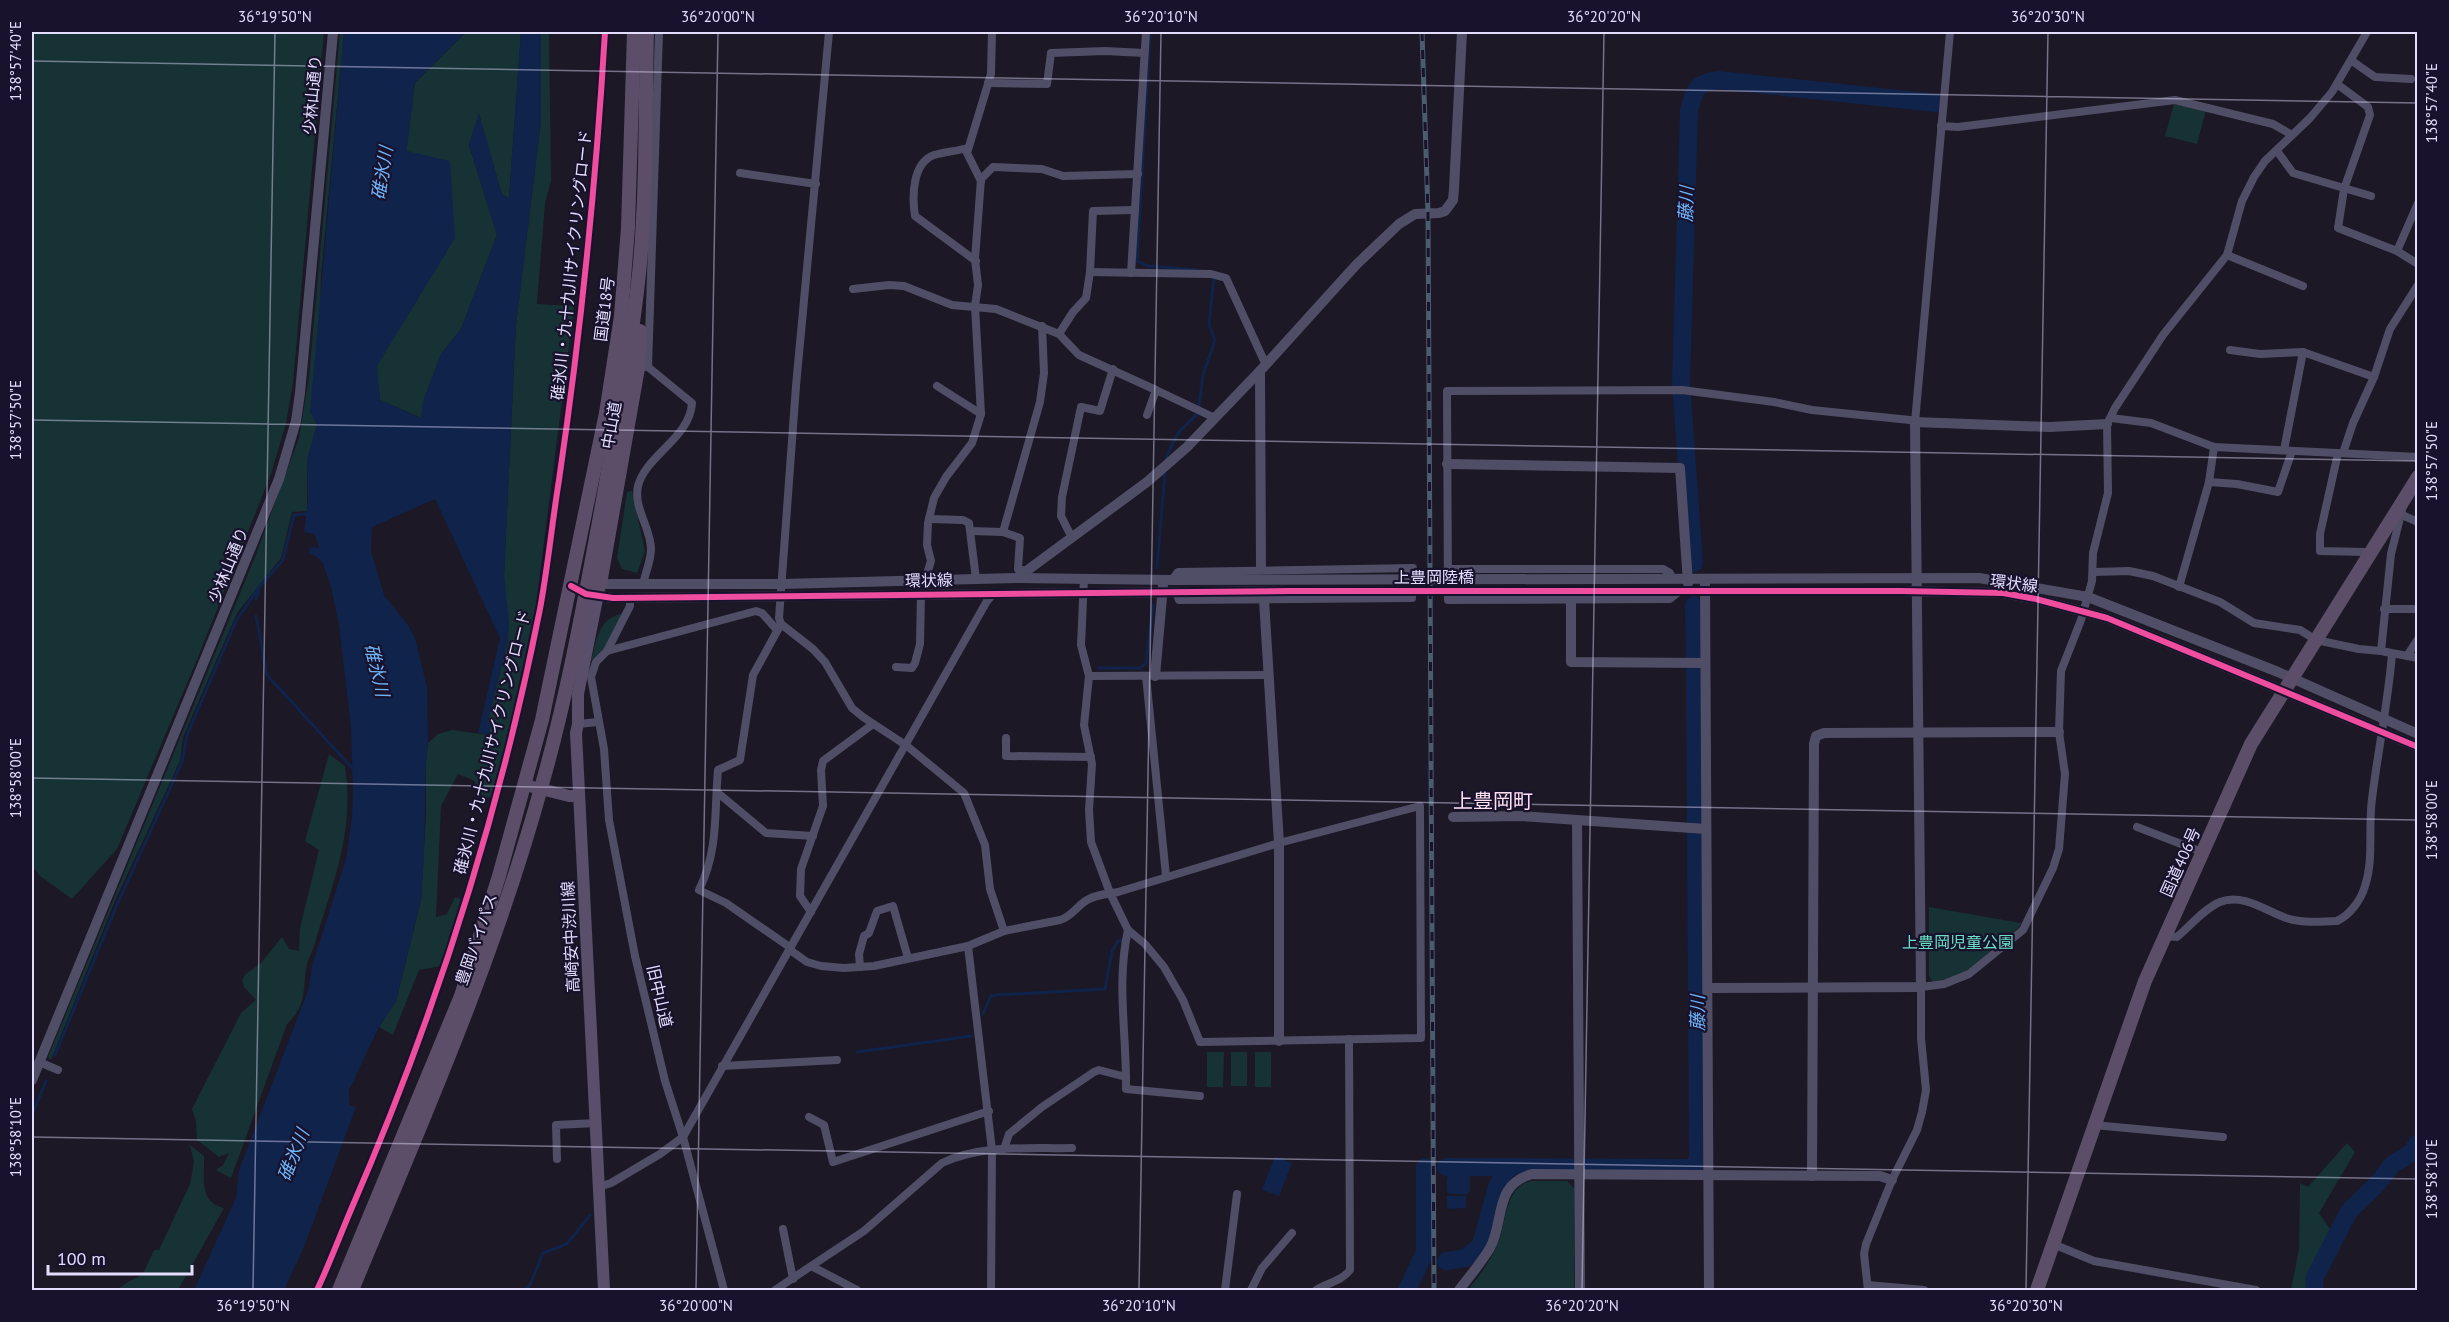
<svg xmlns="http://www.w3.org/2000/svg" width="2449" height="1322" font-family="'PT Sans','Noto Sans JP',sans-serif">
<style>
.green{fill:#163234}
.water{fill:#10234b}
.pier{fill:#1c1826}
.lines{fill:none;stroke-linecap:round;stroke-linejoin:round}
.stream{stroke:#10234b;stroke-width:3}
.river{stroke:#10234b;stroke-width:18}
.minor{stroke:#504e66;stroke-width:8}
.tertiary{stroke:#504e66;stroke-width:10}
.primary{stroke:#594f6b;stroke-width:12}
.trunk{stroke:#5c4e68;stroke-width:14}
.rail-casing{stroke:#4a5c6e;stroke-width:5}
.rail{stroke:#18122c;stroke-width:3;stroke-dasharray:9;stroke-linecap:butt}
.cycleway-casing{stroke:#18122c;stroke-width:10}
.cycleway{stroke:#ef4d9e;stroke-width:6}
.ticks{fill:none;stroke:#e3defe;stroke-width:1.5;stroke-opacity:0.45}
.labels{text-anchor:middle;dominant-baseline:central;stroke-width:4.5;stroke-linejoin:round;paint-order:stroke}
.street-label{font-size:16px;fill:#e3defe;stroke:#18122c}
.park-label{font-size:16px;fill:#69dfc6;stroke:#18122c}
.water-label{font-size:18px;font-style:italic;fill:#6eb5fc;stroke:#18122c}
.quarter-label{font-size:20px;fill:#fee0f2;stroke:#18122c}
.neatline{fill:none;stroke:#e3defe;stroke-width:2}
.ticks-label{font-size:15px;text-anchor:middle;fill:#e3defe}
</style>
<rect width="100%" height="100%" fill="#1c1826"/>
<g class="green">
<polygon points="32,32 324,32 293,383 286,423 271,474 198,657 117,849 72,899 40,876 32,866"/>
<polygon points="340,32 344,32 321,276 317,425 307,460 307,511 292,512 281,558 237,613 183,737 180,761 114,903 51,1060 48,1057 255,557 299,438 309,377"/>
<polygon points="466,32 521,32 509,198 502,195 479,115 469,145 497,235 461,329 441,354 423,402 422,418 380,400 376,366 394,335 407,146 415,83"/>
<polygon points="541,32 549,32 551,181 545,203 537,304 574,306 536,605 503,759 492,797 478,798 475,781 458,774 441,806 436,917 447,914 455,897 461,899 441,966 419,970 393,1035 379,1027 396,1001 421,900 426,814 426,761 428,743 438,734 452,730 489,735 487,723 508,641 504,575 516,324 541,121"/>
<polygon points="2174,104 2206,110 2197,144 2165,136"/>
<polygon points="632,491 645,551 637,573 622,569 617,558 627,492"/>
<path d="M623,613L606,646L591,661C597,639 598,619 623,613Z"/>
<path d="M329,754L345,766C355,830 333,883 315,943C313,950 309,957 307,964C302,989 308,1005 287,1024L231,1178L216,1170L223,1165L229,1153L219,1157L197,1140L196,1121L192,1109L241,1013L256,1000L244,987L242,980L246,974L262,962L282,937L289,949L299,951L300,928L319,850L305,841Z"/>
<path d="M1929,907L2021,923L2019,927C1995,949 1967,981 1932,981L1929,976Z"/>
<polygon points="1207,1052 1224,1052 1223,1087 1207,1087"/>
<rect x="1231" y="1052" width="16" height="34"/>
<rect x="1255" y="1052" width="16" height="35"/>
<polygon points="2347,1143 2355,1152 2319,1213 2335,1236 2315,1277 2314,1290 2291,1290 2299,1249 2300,1183 2308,1187"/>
<path d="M190,1145L204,1156C205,1178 198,1202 224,1208L178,1290H117L126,1283L143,1274L154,1250H159L190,1184L194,1162Z"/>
<path d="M1531,1181H1567L1574,1188V1290H1468C1478,1277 1489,1263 1496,1248C1507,1226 1503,1187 1531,1181Z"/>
</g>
<g class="water">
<polygon points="344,32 466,32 415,83 407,146 407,151 450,161 455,238 377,366 380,400 421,418 423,402 441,354 461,329 497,235 469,145 479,113 502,195 509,198 521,32 541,32 541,121 516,324 504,575 509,622 508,641 487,722 491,724 489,735 478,733 500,638 435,499 372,527 371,551 384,595 408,625 415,638 427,687 428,743 426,761 424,855 421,900 396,1001 379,1027 349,1091 350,1105 356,1107 304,1247 284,1290 194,1290 236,1198 239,1170 309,988 312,966 346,859 352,817 353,791 351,728 339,625 331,587 323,563 316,556 309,554 310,547 319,548 315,534 304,532 308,500 307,460 317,425 310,412"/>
<polygon points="1275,1156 1292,1163 1279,1196 1262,1190"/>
<polygon points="1452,1169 1470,1170 1470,1191 1466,1195 1447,1193 1447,1178"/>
<polygon points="1447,1196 1466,1196 1466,1208 1447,1209"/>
</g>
<polygon class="pier" points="379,1027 381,1028 352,1091 353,1103 358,1105 359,1108 350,1105 349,1091"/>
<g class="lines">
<g class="stream">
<polyline points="1150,32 1137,261 1148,266 1198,270"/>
<polyline points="1166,461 1167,455 1178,433 1198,413 1203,375 1215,340 1209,325 1214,276"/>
<polyline points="1157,568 1165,471"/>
<polyline points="256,599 259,590"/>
<polyline points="256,616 267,675 353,769"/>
<polyline points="1099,668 1140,668 1146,663 1153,605"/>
<polyline points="983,1014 991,996 996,995 1105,989 1112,951 1118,941 1123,941"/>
<polyline points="857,1052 971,1036"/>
<polyline points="55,1055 116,907 182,762 187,735 236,621 260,586 283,560 294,515 307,514"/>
<polyline points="32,1115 46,1081"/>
<polyline points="525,1290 530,1285 543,1253 567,1244 590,1215"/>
</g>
<g class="river">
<path d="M1694,563L1681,383L1689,111C1695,90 1695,83 1718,80L1936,103"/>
<polyline points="1694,605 1695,654"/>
<polyline points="1446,1167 1690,1168 1698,1161 1695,670"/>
<polyline points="1446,1261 1466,1258 1481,1245 1496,1190 1507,1167"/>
<polyline points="1407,1290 1425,1252 1425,1167"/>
<polyline points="2314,1290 2315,1277 2349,1211 2377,1184 2393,1164 2411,1153 2418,1143"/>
</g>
<g class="minor">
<polyline points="829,32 796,386 779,618 781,624 813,649 825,662 852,708 863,717 907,746 964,793 985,845 990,889 1004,931"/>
<polyline points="2352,61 2375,77 2411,79"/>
<polyline points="988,83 1047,84 1051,53 1105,51 1144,53"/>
<polyline points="2337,84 2368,107 2370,115 2344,189 2338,228 2397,251 2418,264"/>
<polyline points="1941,126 1958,127 2175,100 2273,124 2292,135"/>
<path d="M968,148C957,151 944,152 934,155C912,163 912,197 915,216L976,261"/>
<polyline points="2277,151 2293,173 2371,196"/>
<polyline points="740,173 816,184"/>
<polyline points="981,181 967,153 991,74 992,32"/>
<polyline points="2397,251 2418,203"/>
<polyline points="2227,255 2303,286"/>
<polyline points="1090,272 1211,274 1226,278 1266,365"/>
<polyline points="1131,273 1146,32"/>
<polyline points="853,289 889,285 904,286 952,305 996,309 1059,334 1079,355 1156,390 1147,415"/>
<polyline points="1059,334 1073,312 1086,298 1090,272 1093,211 1135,210"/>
<polyline points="2230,350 2260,354 2303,352 2374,377"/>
<polyline points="648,367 659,32"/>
<polyline points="937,386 981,414"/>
<polyline points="1156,390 1215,418"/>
<polyline points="2111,418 2151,423 2214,447 2418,457"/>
<polyline points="2284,450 2303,352"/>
<polyline points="2338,453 2320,534 2320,551 2366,552 2370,555"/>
<polyline points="2343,453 2353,423 2374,377 2390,329 2418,285"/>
<polyline points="2209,482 2237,484 2278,492 2292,451"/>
<polyline points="2402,515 2418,522"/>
<polyline points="929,519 963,520 969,523 976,579"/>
<polyline points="971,531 1003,532 1020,538 1018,569 1026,571"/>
<polyline points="1003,532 1040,402 1044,373 1042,326"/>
<polyline points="1072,538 1061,516 1062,497 1081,407 1100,411 1113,369"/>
<polyline points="1448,569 1663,569 1670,573 1672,579"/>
<polyline points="2093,572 2129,571 2153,576 2220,602 2254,623 2300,630 2316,640 2359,649 2381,651 2418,658"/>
<polyline points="925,580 931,561 927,545 928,523 934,498 946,477 972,443 981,414 975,306 978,285 975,259 981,179 993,167 1042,169 1063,176 1138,174"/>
<polyline points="1172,580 1178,572 1413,568 1412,598 1179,600 1176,592"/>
<path d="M643,585C645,573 651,561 651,549C651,528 633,508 638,486C646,455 690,438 692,403L648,367H645"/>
<polyline points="2179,587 2209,482 2214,447"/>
<polyline points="1680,591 1670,599 1448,600 1447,391 1682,390 1774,402 1812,410 1910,420 1915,422 1950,32"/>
<polyline points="630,597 630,606 607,651 596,662 591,677 604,749 609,820 635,956 665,1081 683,1137 724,1290"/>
<polyline points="2384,609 2418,609"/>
<path d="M781,624L753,675L740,760L718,770C714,813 719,849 699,890L726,903L791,948"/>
<polyline points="607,651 756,611 762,613 777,630"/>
<polyline points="2381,651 2391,554 2403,506"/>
<polyline points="2407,656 2418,639"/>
<polyline points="896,667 912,668 915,663 920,644 921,594"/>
<polyline points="1089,676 1268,675"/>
<polyline points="1146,676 1166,876"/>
<polyline points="578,724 598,722"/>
<polyline points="1006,738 1006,756 1091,757"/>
<polyline points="718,793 766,833 813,836"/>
<polyline points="2137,827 2202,852"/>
<polyline points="811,912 800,896 801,869 823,806 821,770 823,761 873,724"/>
<path d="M1128,930C1116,983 1127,1037 1126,1089L1200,1096"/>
<path d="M2165,936L2177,937C2190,926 2205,908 2220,902C2243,893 2266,911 2286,918C2303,923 2320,922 2337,921C2350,915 2361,900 2365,886C2374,859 2368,827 2372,799C2378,750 2388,703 2392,654"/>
<polyline points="968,946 992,1150 991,1290"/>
<path d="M790,950L807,962L821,966L844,968L874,966L968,946L1004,931L1060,920C1070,917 1075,909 1084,902C1093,895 1107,894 1118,892L1279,843L1420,806L1421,1038L1200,1042L1183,1000L1164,967L1145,944L1128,930L1110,893L1091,842L1089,810L1092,764L1084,725L1089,676L1081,645L1084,578"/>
<polyline points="860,967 859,954 864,936 869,933 877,911 893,906 908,958"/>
<polyline points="39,1062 58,1070"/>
<polyline points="722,1066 837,1060"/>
<polyline points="809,1117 824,1125 833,1162 989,1111"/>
<polyline points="2094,1125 2223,1137"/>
<polyline points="1004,1149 1009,1134 1042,1107 1094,1072 1099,1070 1126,1077"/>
<polyline points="557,1159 556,1125 596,1123"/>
<polyline points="599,1187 611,1183 660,1154 683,1137 987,601 994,593"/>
<polyline points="783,1229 793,1279"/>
<polyline points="2053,1244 2094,1261 2256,1290"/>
<polyline points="813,1267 857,1290"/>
<polyline points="1868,1285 1924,1290"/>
<path d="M775,1290L864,1231L942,1163C982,1144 1029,1149 1072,1148"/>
<polyline points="1225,1290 1237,1194"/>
<polyline points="1251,1290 1262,1268 1292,1233"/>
<path d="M1316,1290C1327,1283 1342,1281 1350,1270L1349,1039"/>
<polyline points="1868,1290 1864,1254 1866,1244 1892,1180 1917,1130 1922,1112 1926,1090 1921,1038 1921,987 1944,984 1969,974 2023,930 2053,868 2059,849 2065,774 2059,732 2061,671 2081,620 2092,581 2093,553 2108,493 2107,424 2115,408 2163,335 2227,255 2242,201 2254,177 2265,161 2310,118 2332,92 2367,32"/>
</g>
<g class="tertiary">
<polyline points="1260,371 1261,569"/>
<polyline points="1447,464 1680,468 1688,583"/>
<polyline points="1017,578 1147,482 1187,447 1260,371 1356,265 1399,224 1415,214 1439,213 1445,211 1453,200 1454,189 1462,32"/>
<polyline points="593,584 781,584 1016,578 1172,580 1979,578 2088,597 2278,672 2418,734"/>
<polyline points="1705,584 1709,1290"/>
<polyline points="571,586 586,594 613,598 1291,591 1901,591 2003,593 2036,599 2107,618 2418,747"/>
<polyline points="1264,600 1279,843 1279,1041"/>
<polyline points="1571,600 1571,662 1705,663"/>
<polyline points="1155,676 1163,586"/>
<polyline points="1453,817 1522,816 1706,829"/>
<polyline points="1577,820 1580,1290"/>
<polyline points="1708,988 1921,987 1915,422 2050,427 2107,424"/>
<polyline points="32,1080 279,479 296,421 300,393 333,32"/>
<polyline points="1812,1176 1814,744 1816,736 1824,733 2059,732"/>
<path d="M1459,1290C1469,1277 1481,1263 1490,1248C1505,1220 1493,1185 1532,1174L1880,1176L1892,1180"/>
</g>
<g class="primary">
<polyline points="600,584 578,694 578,724 576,733 604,1290"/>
<polyline points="525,785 569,796 578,796"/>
</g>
<g class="trunk">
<polyline points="600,584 638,368 640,331"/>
<polyline points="339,1290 461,996 499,876 542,720 606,413 621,316 628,228 634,32"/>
<path d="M352,1290C421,1124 493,962 541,788C568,694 585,597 603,500C616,425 631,350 639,274C647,194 645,112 647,32"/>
<polyline points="2037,1290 2145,981 2251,744 2418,477"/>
</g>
<g class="rail-casing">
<polyline id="rail" points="1422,32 1428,213 1434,1290"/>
</g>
<use href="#rail" class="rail"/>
<g class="cycleway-casing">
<g id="cycleway">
<polyline points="571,586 586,594 613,598 1291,591 1901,591 2003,593 2036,599 2107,618 2418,747"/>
<path d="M317,1290C329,1265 339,1238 350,1212C434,1019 499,816 540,609C548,566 552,523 559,480C581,331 596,182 605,32"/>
</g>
</g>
<use href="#cycleway" class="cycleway"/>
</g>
<path class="ticks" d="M32,61L2418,103M32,420L2418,461M32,778L2418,820M32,1137L2418,1179M253,1290L275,32M696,1290L718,32M1139,1290L1161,32M1582,1290L1604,32M2026,1290L2048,32"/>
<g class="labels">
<g class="street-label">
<text transform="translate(312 95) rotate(-85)">少林山通り</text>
<text transform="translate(571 265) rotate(-84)">碓氷川・九十九川サイクリングロード</text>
<text transform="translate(604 309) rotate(-83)">国道18号</text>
<text transform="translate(611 425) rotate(-80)">中山道</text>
<text transform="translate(228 565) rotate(-68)">少林山通り</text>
<text x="1434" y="577">上豊岡陸橋</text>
<text transform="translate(929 580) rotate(-1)">環状線</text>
<text transform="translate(2014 583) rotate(7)">環状線</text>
<text transform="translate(492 742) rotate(-76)">碓氷川・九十九川サイクリングロード</text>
<text transform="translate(2180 862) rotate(-66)">国道406号</text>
<text transform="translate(570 937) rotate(-93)">高崎安中渋川線</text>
<text transform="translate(476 939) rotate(-71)">豊岡バイパス</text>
<text transform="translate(660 996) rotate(77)">旧中山道</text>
</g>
<g class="park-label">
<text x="1958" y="942">上豊岡児童公園</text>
</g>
<g class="water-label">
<text transform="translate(382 173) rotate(-81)">碓氷川</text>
<text transform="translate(1686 204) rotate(-88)">藤川</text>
<text transform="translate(377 670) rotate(77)">碓氷川</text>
<text transform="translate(1697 1013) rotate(-90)">藤川</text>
<text transform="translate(293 1155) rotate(-68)">碓氷川</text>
</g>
<g class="quarter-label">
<text x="1493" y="801">上豊岡町</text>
</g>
</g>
<rect width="2449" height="1322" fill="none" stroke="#18122c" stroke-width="66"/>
<path d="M48 1265v9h144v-9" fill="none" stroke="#e3defe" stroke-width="3"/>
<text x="57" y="1265" font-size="18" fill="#e3defe" stroke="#18122c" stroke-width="4.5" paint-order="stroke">100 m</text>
<rect x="33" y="33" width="2383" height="1256" class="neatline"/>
<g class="ticks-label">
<text x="275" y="22">36°19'50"N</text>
<text x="718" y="22">36°20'00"N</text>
<text x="1161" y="22">36°20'10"N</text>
<text x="1604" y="22">36°20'20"N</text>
<text x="2048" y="22">36°20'30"N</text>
<text transform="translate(16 61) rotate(-90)" y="5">138°57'40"E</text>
<text transform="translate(2432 103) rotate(-90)" y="5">138°57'40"E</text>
<text transform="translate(16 420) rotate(-90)" y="5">138°57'50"E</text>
<text transform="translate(2432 461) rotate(-90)" y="5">138°57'50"E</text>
<text transform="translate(16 778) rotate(-90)" y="5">138°58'00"E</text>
<text transform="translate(2432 820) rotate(-90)" y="5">138°58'00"E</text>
<text transform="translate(16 1137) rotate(-90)" y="5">138°58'10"E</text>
<text transform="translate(2432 1179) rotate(-90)" y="5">138°58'10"E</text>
<text x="253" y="1311">36°19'50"N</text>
<text x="696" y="1311">36°20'00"N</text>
<text x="1139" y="1311">36°20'10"N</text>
<text x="1582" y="1311">36°20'20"N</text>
<text x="2026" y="1311">36°20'30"N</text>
</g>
</svg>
